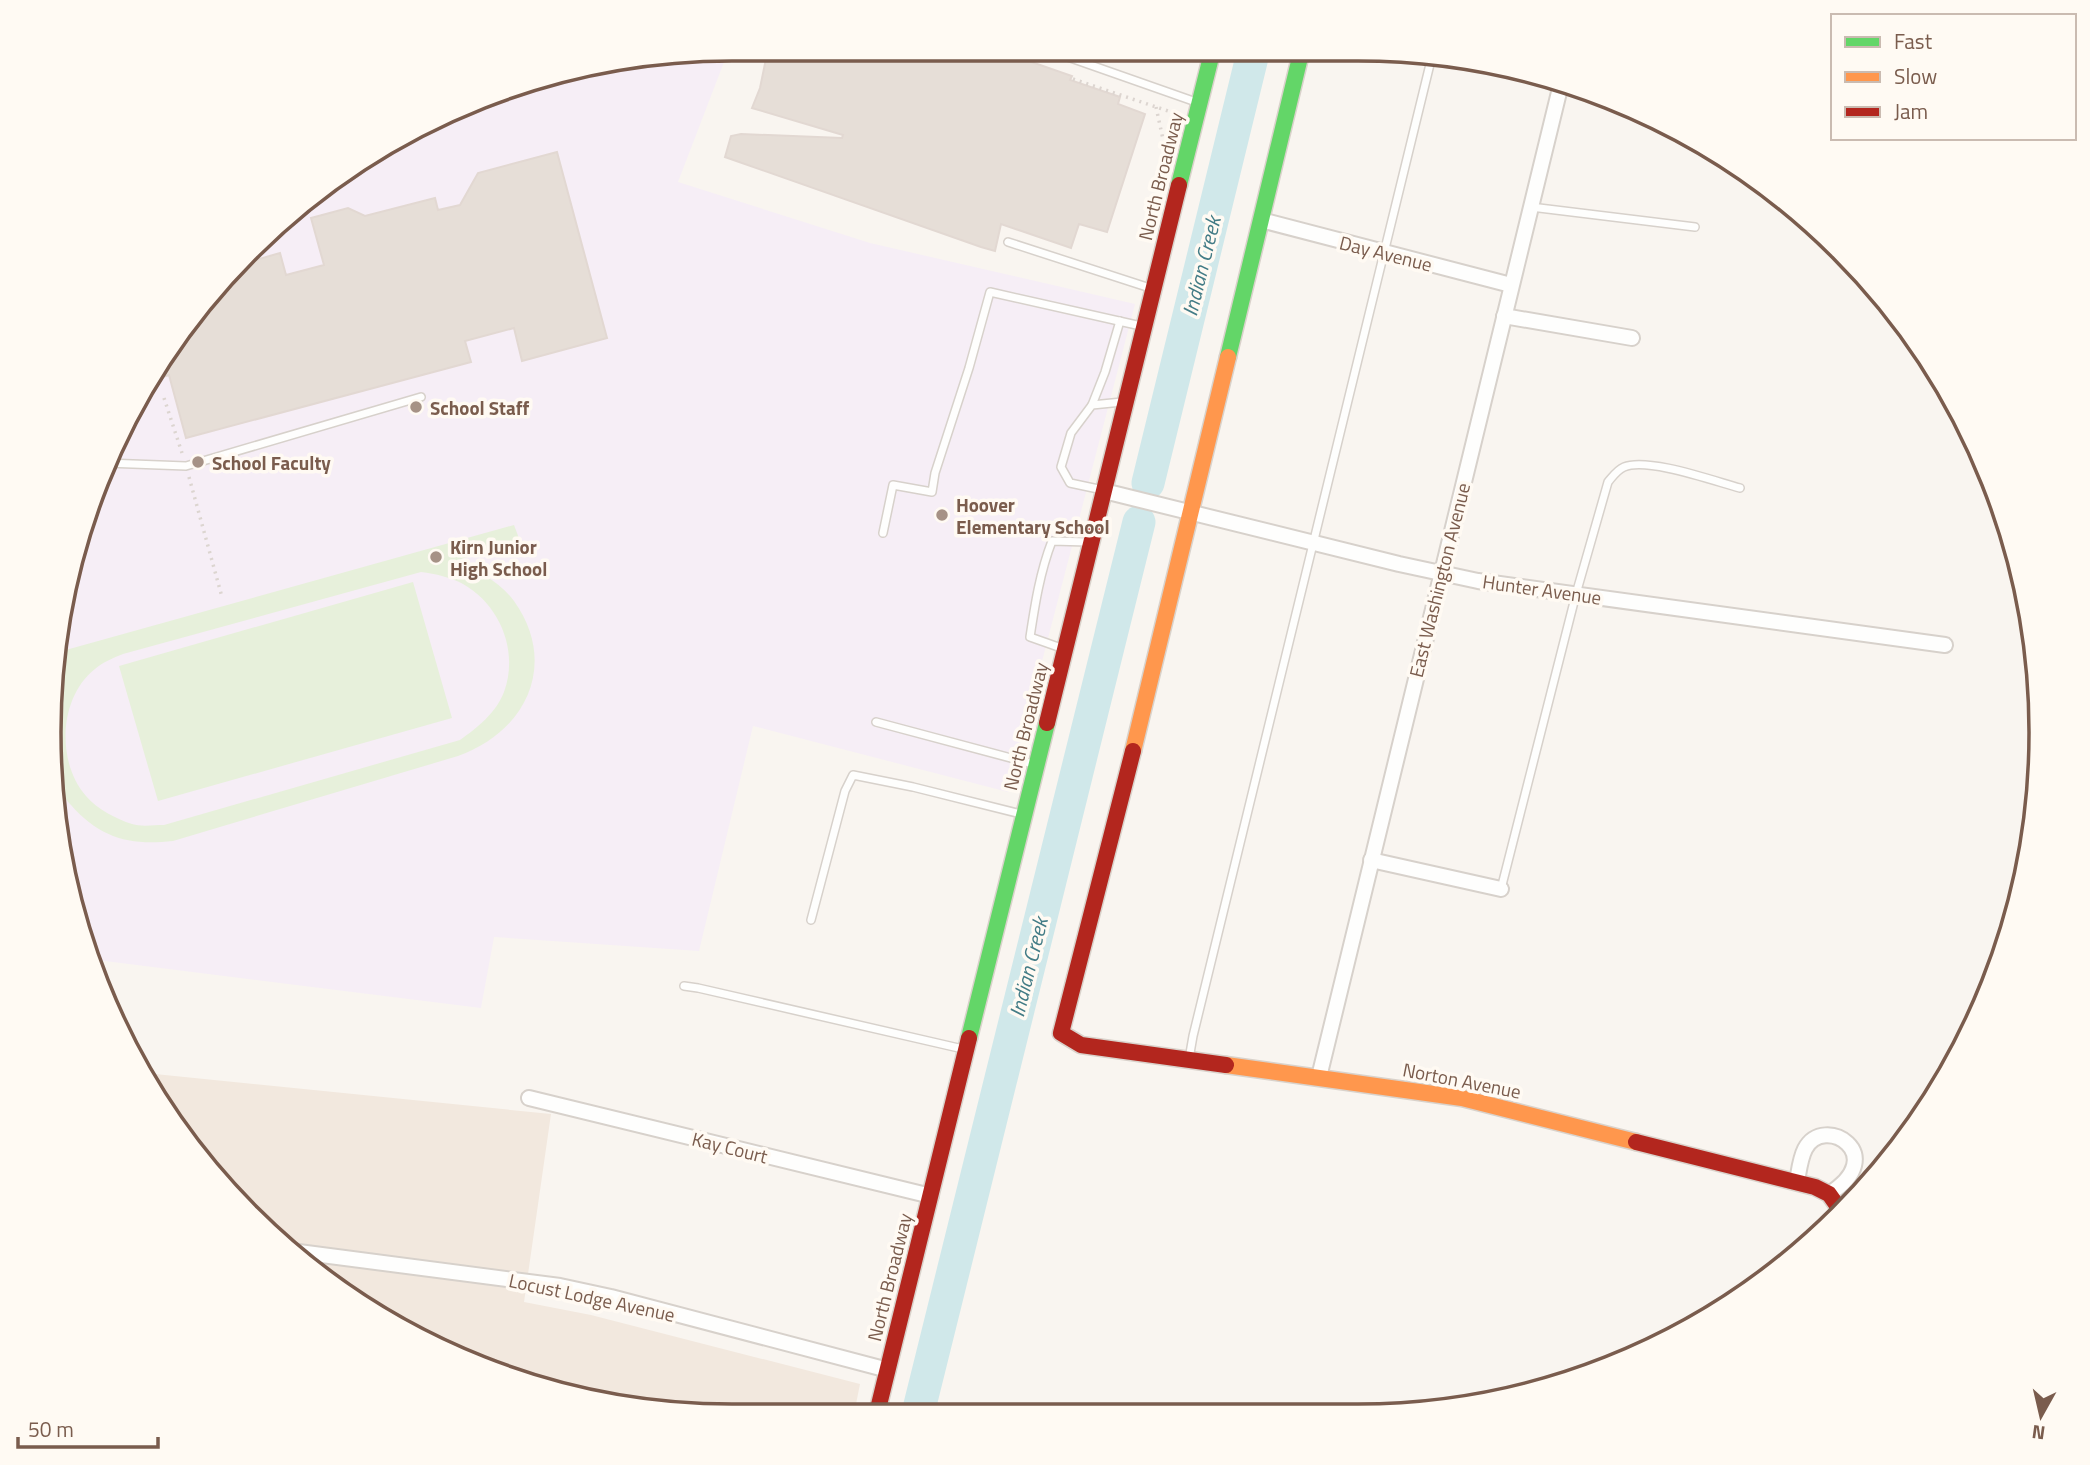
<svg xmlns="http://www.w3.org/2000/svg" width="2090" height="1465" font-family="'Titillium Web',sans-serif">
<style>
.residential{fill:#f2e8de}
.education{fill:#f6eef6}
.green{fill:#e7f0db;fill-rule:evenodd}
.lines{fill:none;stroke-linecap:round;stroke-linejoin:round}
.river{stroke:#d0e8ea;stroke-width:33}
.building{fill:#e6ded7;stroke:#e2d8d2;stroke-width:2}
.lane-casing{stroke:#d7d1cb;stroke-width:10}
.street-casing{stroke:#d7d1cb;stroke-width:18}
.fast-casing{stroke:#d9d2cb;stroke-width:19}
.slow-casing{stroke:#d9d2cb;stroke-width:19}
.jam-casing{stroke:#d9d2cb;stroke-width:19}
.path{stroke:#dcd5d0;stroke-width:3.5;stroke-dasharray:2 5;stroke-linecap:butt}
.lane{stroke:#fefefd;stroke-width:7}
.street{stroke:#fefefd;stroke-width:14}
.fast{stroke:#63d668;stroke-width:16}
.slow{stroke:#ff974d;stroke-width:16}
.jam{stroke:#b3261e;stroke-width:16}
.poi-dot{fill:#a69286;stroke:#fffaf3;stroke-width:2.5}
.labels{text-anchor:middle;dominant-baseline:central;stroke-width:7;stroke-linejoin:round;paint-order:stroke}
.street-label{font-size:19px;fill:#7a5c4d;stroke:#fffaf3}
.poi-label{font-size:19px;font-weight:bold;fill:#7a5c4d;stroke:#fffaf3;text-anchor:start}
.water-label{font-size:21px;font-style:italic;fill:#437c86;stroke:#fffaf3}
.rim{fill:none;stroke:#7a5c4d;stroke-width:3.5}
</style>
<rect width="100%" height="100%" fill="#f9f5f0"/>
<polygon class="residential" points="145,1073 551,1114 524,1302 591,1315 860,1384 854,1414 688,1415 556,1393 431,1346 317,1275 219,1183"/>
<polygon class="education" points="729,49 678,182 870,243 1135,304 1008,792 753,726 699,951 494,937 481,1008 97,960 55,822 55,643 101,471 218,282 353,164 555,72"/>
<g class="green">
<path d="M514,525L520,541L458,560C478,571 500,582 514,601C559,664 526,732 458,756L173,841C130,846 100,838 71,805C64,798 57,787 55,777C53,765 55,751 55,739C55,718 52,699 63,681L58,675L55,676V653ZM421,572C436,574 450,577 463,584C500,605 519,651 504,692C496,713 477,728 460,740L164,825C154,825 141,827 132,824C116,819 97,809 86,796C56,762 59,697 95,669C103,662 113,658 123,654Z"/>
<polygon points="413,582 452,718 158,801 119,666"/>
</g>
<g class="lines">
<g class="river">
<polyline points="1148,483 1254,49"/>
<polyline points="918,1413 1139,522"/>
</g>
</g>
<g class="building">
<polygon points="768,49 994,49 1072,76 1070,80 1120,97 1118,104 1145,114 1107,232 1079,224 1071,248 1001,224 995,251 981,247 725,157 731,136 741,134 842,138 843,135 752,108 760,88"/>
<polygon points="557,152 607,338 522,361 514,328 465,341 471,362 186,438 169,375 159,378 218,282 238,265 280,253 286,275 324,265 311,218 348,208 365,216 435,198 438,210 460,205 478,173"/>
</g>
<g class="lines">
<g class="lane-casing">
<g id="lane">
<polyline points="1045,49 1196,102"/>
<polyline points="1531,207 1695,227"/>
<polyline points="1008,242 1150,288"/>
<polyline points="1092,405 1105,372 1120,321"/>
<polyline points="106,463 186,466 421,397"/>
<polyline points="1103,490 1070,483 1061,467 1071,433 1092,405 1122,402"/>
<polyline points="883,533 893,485 932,492 935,473 969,368 990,292 1141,326"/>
<path d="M1064,649L1030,637C1035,604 1040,572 1052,541L1088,542"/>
<polyline points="876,722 1033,764"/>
<path d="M1501,889L1576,594L1608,482C1613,476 1617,470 1624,467C1647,457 1714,481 1740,488"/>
<polyline points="811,920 845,791 853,775 913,787 1021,814"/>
<polyline points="684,986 698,988 963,1049"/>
<polyline points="1189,1059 1193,1036 1432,56"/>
</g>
</g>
<g class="street-casing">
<g id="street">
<polyline points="1261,220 1511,285"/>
<polyline points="1504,316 1632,338"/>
<polyline points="1104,491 1399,564 1478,581 1945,645"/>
<polyline points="1371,860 1501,889"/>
<polyline points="1319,1077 1561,84"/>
<polyline points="529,1098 931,1196"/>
<path d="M1797,1181C1799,1171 1800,1159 1805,1149C1824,1113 1891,1155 1829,1194"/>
<polyline points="291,1251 560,1286 611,1297 888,1370"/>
</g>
</g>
<g class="fast-casing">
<g id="fast">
<polyline points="1179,185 1213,49"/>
<polyline points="1228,357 1302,49"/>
<polyline points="969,1038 1047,723"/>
</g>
</g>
<g class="slow-casing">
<g id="slow">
<polyline points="1133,751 1228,357"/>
<polyline points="1226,1065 1462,1098 1636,1142"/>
</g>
</g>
<g class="jam-casing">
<g id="jam">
<polyline points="1047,723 1179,185"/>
<polyline points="1133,751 1061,1033 1081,1045 1226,1065"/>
<polyline points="1636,1142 1815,1187 1829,1194 1841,1211"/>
<polyline points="877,1413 969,1038"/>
</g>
</g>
<g class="path">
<polyline points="1073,79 1177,114"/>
<polyline points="1156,107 1166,153"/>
<polyline points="164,398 182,453"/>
<polyline points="189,477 222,597"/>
</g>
<use href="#lane" class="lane"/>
<use href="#street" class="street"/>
<use href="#fast" class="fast"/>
<use href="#slow" class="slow"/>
<use href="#jam" class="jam"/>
</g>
<g class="poi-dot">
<circle cx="416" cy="407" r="7"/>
<circle cx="198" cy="462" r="7"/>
<circle cx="942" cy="515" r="7"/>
<circle cx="436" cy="557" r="7"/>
</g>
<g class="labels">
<g class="street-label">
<text transform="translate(1160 176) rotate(-76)">North Broadway</text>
<text transform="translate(1386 253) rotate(14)">Day Avenue</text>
<text transform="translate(1439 580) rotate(-76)">East Washington Avenue</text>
<text transform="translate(1542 589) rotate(8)">Hunter Avenue</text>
<text transform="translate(1025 726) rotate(-76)">North Broadway</text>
<text transform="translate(1462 1080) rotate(11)">Norton Avenue</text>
<text transform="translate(730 1147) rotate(14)">Kay Court</text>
<text transform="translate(889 1277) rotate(-76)">North Broadway</text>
<text transform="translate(592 1297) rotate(12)">Locust Lodge Avenue</text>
</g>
<g class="poi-label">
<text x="430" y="407">School Staff</text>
<text x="212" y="462">School Faculty</text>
<text x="956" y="504">Hoover<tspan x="956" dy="22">Elementary School</tspan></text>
<text x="450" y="546">Kirn Junior<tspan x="450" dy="22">High School</tspan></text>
</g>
<g class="water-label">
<text transform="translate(1201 266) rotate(-76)">Indian Creek</text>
<text transform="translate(1028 967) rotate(-76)">Indian Creek</text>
</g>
</g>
<path d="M0 0H2090V1465H0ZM732 61H1358A671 671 0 0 1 2029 732V733A671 671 0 0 1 1358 1404H732A671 671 0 0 1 61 733V732A671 671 0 0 1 732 61Z" fill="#fffaf3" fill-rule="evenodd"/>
<path class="rim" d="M732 61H1358A671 671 0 0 1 2029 732V733A671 671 0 0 1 1358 1404H732A671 671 0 0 1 61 733V732A671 671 0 0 1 732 61Z"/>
<rect x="1831" y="14" width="245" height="126" fill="#fffaf3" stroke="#cabbb1" stroke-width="2"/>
<rect x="1845" y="37" width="35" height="10" fill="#63d668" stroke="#cabbb1" stroke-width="2"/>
<text x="1894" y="49" font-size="21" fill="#7a5c4d">Fast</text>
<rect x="1845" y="72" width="35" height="10" fill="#ff974d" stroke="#cabbb1" stroke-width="2"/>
<text x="1894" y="84" font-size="21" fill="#7a5c4d">Slow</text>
<rect x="1845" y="107" width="35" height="10" fill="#b3261e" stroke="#cabbb1" stroke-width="2"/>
<text x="1894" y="119" font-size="21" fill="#7a5c4d">Jam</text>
<g transform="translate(2041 1416) rotate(188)" stroke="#fffaf3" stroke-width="5" paint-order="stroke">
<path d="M0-5L12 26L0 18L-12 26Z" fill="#7a5c4d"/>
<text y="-10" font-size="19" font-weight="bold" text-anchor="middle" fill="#7a5c4d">N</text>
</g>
<path d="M18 1437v10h140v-10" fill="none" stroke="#7a5c4d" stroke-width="3.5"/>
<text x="28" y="1437" font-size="21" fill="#7a5c4d" stroke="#fffaf3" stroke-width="5" paint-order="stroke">50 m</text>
</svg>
